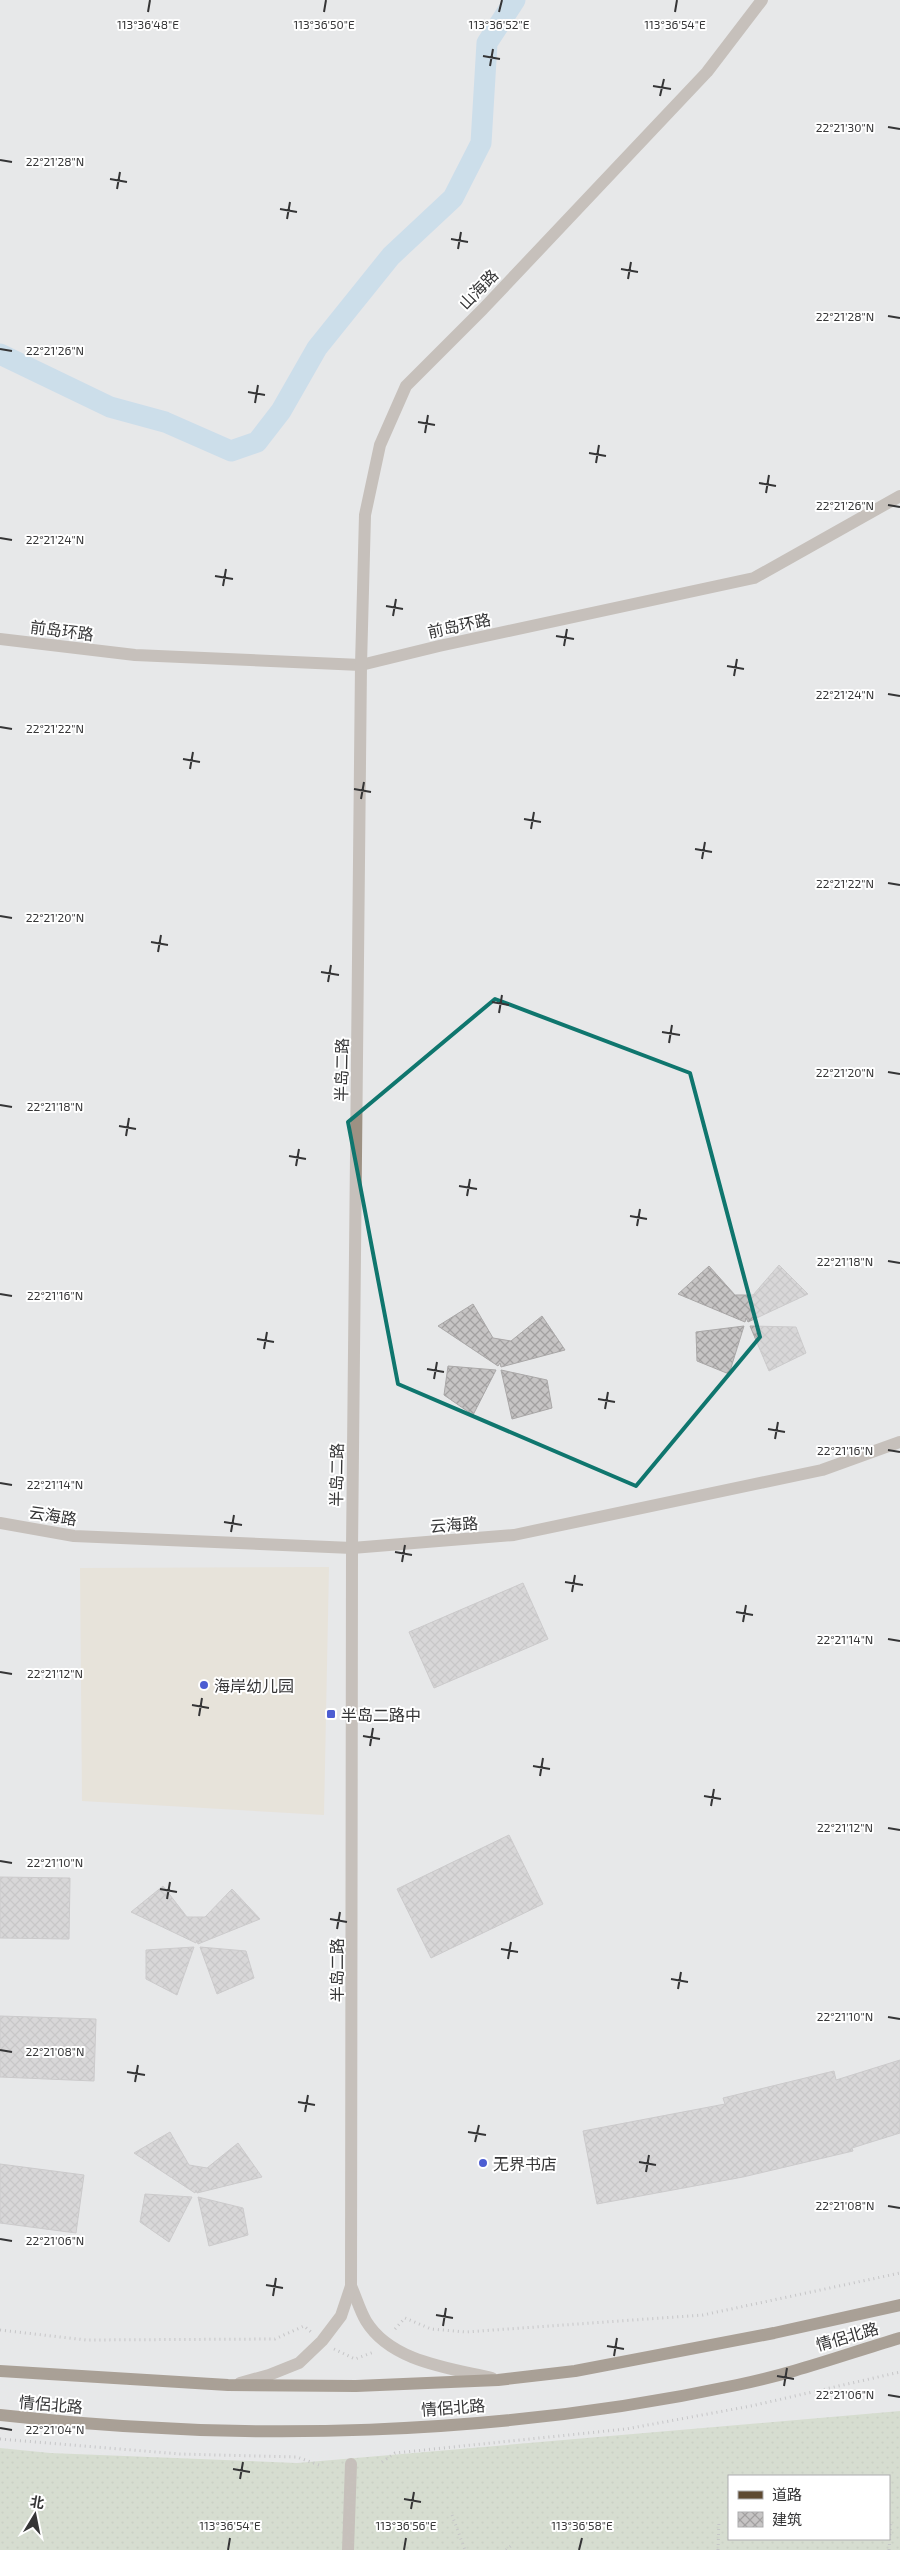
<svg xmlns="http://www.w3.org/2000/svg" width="900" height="2550" font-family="'Exo 2','Noto Sans SC',sans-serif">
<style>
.education{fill:#e7ddc8}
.grass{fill:url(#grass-dots);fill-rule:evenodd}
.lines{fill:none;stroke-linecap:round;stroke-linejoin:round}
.canal{stroke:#acd2ec;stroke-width:21}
.building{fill:url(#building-cross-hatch);stroke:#a9a7a7}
.path{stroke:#9c9d9e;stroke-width:3;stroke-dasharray:1 4;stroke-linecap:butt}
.minor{stroke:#9d9183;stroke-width:12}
.major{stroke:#5e4a32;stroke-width:12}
.marked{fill:none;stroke:#0f766e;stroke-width:4;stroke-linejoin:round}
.ticks{fill:none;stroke:#353536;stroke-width:2}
.poi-dot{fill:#4c5dd2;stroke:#fff;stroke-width:2}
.labels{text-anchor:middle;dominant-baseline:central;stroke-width:4;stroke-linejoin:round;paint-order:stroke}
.street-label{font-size:16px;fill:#353536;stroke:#fff}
.poi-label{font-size:16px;fill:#353536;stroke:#fff;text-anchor:start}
.ticks-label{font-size:12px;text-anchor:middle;fill:#353536;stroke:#fff;stroke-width:4;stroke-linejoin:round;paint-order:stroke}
</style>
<defs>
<pattern id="grass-dots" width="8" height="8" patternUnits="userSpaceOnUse" patternTransform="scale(1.25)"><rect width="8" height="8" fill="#c2d1b2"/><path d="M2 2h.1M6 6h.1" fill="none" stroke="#a7b49a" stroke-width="1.8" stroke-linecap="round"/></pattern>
<pattern id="building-cross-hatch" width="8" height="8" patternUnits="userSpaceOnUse" patternTransform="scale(1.25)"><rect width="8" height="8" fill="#c6c4c4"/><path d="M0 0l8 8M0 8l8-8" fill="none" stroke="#a2a0a0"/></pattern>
</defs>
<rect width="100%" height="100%" fill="#e7e8e9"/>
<polygon class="education" points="329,1567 324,1815 82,1801 80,1568"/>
<path class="grass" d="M900,2411V2550H0V2448L50,2453L297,2463ZM729,2476H889V2539H729Z"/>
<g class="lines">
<polyline class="canal" points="0,354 110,407 165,422 231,451 257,442 281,411 317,348 391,256 453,198 481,143 487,43 515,0"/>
</g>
<g class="building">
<polygon points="779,1265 808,1294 748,1322 746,1318 745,1322 678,1294 709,1266 735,1295 753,1295"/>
<polygon points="473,1304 493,1338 511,1341 542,1316 565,1350 501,1367 500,1363 498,1366 438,1326"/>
<polygon points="744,1326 729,1374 697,1361 696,1332"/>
<polygon points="750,1326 796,1327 806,1353 769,1371"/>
<polygon points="448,1366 496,1370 473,1415 444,1395"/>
<polygon points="501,1370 547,1380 552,1408 512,1419"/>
<polygon points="523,1583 548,1639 434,1688 409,1632"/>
<polygon points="509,1835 543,1904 431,1958 397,1889"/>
<polygon points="0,1877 70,1878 69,1939 0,1938"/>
<polygon points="163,1886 187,1917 205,1917 232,1889 260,1919 198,1944 197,1940 196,1943 131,1912"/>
<polygon points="194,1947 177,1995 146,1979 146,1950"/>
<polygon points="200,1947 246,1951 254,1978 217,1994"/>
<polygon points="0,2016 96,2019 94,2081 0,2077"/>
<polygon points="900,2060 900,2133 852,2148 853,2151 743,2177 597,2204 583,2131 725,2104 723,2098 834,2071 836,2080"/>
<polygon points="170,2132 189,2165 207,2168 238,2143 262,2177 197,2193 196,2190 195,2193 134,2153"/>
<polygon points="0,2164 84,2175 76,2233 0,2223"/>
<polygon points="145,2194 192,2197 169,2242 140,2222"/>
<polygon points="198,2197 243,2208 248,2235 209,2246"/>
</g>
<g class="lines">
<g class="path">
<polyline points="395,2329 405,2318 431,2329 466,2332 703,2315 900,2273"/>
<polyline points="0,2330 86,2340 275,2339 304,2326 311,2332"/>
<polyline points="334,2349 355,2359 374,2352"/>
<polyline points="0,2439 180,2454 297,2457 319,2465"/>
<polyline points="382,2462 395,2453 626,2429 751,2406 900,2372"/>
<polyline points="452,2515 465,2550"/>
<polyline points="506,2550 512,2545"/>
<polyline points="718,2550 719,2520"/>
<polyline points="889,2550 891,2521"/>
</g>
<g class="minor">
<polyline points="0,639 135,655 361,665 439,646 754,578 900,496"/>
<polyline points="0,1523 74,1536 352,1548 514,1535 822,1470 900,1442"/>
<path d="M351,2286C356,2297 360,2311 366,2321C391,2362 450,2368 492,2378"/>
<polyline points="240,2383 269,2375 299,2363 322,2341 341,2316 351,2286 352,1548 361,665 365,515 380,445 406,386 483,309 707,72 762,0"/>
<polyline points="348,2550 351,2464"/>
</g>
<g class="major">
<polyline points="0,2371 228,2385 356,2386 498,2380 575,2371 774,2333 900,2305"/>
<path d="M0,2415C243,2443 498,2436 737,2385C792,2374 846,2354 900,2338"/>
</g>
</g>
<path d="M0 0H900V2550H0ZM495,999L690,1073L760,1337L636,1486L398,1384L348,1122Z" fill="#e7e8e9" fill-opacity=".55" fill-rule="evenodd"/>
<path class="marked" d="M495,999L690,1073L760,1337L636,1486L398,1384L348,1122Z"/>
<path class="ticks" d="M148,12L150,0M324,12L326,0M499,12L502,0M675,12L677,0M483,56L500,59M490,66L493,49M653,86L671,89M660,96L664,79M888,127L900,129M0,160L12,162M110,179L127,182M117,189L120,172M280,209L297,212M287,219L290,202M451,239L468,242M458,249L461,232M621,269L638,272M628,279L631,262M888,316L900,318M0,349L12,351M248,392L265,395M255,403L258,385M418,422L435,425M425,433L428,415M589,453L606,456M596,463L599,445M759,483L776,486M766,493L769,475M888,505L900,507M0,538L12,540M215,576L233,579M223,586L226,569M386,606L403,609M393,616L396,599M556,636L574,639M564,646L567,629M727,666L744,669M734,676L737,659M888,694L900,696M0,727L12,729M183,759L200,762M190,769L193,752M354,789L371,792M361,799L364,782M524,819L541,822M531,829L534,812M695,849L712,852M702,859L705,842M888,883L900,885M0,916L12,918M151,942L168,945M158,952L161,935M321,972L339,975M328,982L331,965M492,1002L509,1005M499,1013L502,995M662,1032L680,1035M669,1043L672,1025M888,1072L900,1074M0,1105L12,1107M119,1126L136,1129M126,1136L129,1118M289,1156L306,1159M296,1166L299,1149M459,1186L477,1189M467,1196L470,1179M630,1216L647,1219M637,1226L640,1209M888,1261L900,1263M0,1294L12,1296M257,1339L274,1342M264,1349L267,1332M427,1369L444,1372M434,1379L437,1362M598,1399L615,1402M605,1409L608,1392M768,1429L785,1432M775,1439L778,1422M888,1450L900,1452M0,1483L12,1485M224,1522L242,1525M231,1532L234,1515M395,1552L412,1555M402,1562L405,1545M565,1582L583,1585M572,1592L575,1575M736,1612L753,1615M743,1622L746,1605M888,1639L900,1641M0,1672L12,1674M192,1705L209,1708M199,1716L202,1698M363,1736L380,1739M370,1746L373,1728M533,1766L550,1769M540,1776L543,1758M704,1796L721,1799M711,1806L714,1789M888,1828L900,1830M0,1861L12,1863M160,1889L177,1892M167,1899L170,1882M330,1919L347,1922M337,1929L340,1912M501,1949L518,1952M508,1959L511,1942M671,1979L688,1982M678,1989L681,1972M888,2017L900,2019M0,2050L12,2052M127,2072L145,2075M135,2082L138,2065M298,2102L315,2105M305,2112L308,2095M468,2132L486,2135M475,2142L479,2125M639,2162L656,2165M646,2172L649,2155M888,2206L900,2208M0,2239L12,2241M266,2285L283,2288M273,2296L276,2278M436,2315L453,2318M443,2326L446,2308M607,2346L624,2349M614,2356L617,2338M777,2376L794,2379M784,2386L787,2368M888,2395L900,2397M0,2428L12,2430M233,2469L250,2472M240,2479L243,2462M404,2499L421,2502M411,2509L414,2492M228,2550L230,2538M404,2550L406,2538M579,2550L582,2538"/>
<g class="poi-dot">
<circle cx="204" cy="1685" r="5"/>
<rect x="326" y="1709" width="10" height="10" rx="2.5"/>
<circle cx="483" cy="2163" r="5"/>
</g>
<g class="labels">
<g class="street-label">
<text transform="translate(478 289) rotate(-46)">山海路</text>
<text transform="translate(459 625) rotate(-12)">前岛环路</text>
<text transform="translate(62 630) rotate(7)">前岛环路</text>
<text transform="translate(341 1070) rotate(-89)">半岛二路</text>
<text transform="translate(336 1475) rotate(-89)">半岛二路</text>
<text transform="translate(53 1515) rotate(9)">云海路</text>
<text transform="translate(454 1524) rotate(-4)">云海路</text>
<text transform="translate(336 1970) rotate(-90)">半岛二路</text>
<text transform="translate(847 2336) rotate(-16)">情侶北路</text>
<text transform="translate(51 2404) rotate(5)">情侶北路</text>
<text transform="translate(453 2407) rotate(-4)">情侶北路</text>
</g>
<g class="poi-label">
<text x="214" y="1685">海岸幼儿园</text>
<text x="341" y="1714">半岛二路中</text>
<text x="493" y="2163">无界书店</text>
</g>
</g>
<g class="ticks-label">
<text x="148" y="29">113°36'48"E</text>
<text x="324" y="29">113°36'50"E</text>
<text x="499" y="29">113°36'52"E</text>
<text x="675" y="29">113°36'54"E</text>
<text x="845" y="132">22°21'30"N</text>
<text x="55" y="166">22°21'28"N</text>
<text x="845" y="321">22°21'28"N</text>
<text x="55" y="355">22°21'26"N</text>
<text x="845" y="510">22°21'26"N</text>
<text x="55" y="544">22°21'24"N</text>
<text x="845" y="699">22°21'24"N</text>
<text x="55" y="733">22°21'22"N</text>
<text x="845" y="888">22°21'22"N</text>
<text x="55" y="922">22°21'20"N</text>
<text x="845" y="1077">22°21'20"N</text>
<text x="55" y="1111">22°21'18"N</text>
<text x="845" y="1266">22°21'18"N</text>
<text x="55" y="1300">22°21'16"N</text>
<text x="845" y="1455">22°21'16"N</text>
<text x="55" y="1489">22°21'14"N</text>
<text x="845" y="1644">22°21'14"N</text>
<text x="55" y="1678">22°21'12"N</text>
<text x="845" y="1832">22°21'12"N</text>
<text x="55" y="1867">22°21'10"N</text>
<text x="845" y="2021">22°21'10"N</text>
<text x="55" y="2056">22°21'08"N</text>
<text x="845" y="2210">22°21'08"N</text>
<text x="55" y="2245">22°21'06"N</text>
<text x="845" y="2399">22°21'06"N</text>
<text x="55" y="2434">22°21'04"N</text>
<text x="230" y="2530">113°36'54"E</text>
<text x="406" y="2530">113°36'56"E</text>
<text x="582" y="2530">113°36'58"E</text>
</g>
<rect x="728" y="2475" width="162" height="65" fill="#ffffff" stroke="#aeaeaf"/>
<rect x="738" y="2491" width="25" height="8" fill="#5e4a32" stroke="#aeaeaf"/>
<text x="772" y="2500" font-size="15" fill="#353536">道路</text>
<rect x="738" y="2512" width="25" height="15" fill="url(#building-cross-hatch)" stroke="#aeaeaf"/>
<text x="772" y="2525" font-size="15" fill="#353536">建筑</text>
<g transform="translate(35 2515) rotate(10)" stroke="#ffffff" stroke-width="4" paint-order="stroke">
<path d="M0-4L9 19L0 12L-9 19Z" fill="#353536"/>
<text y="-8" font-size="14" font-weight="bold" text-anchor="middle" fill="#353536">北</text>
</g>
</svg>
